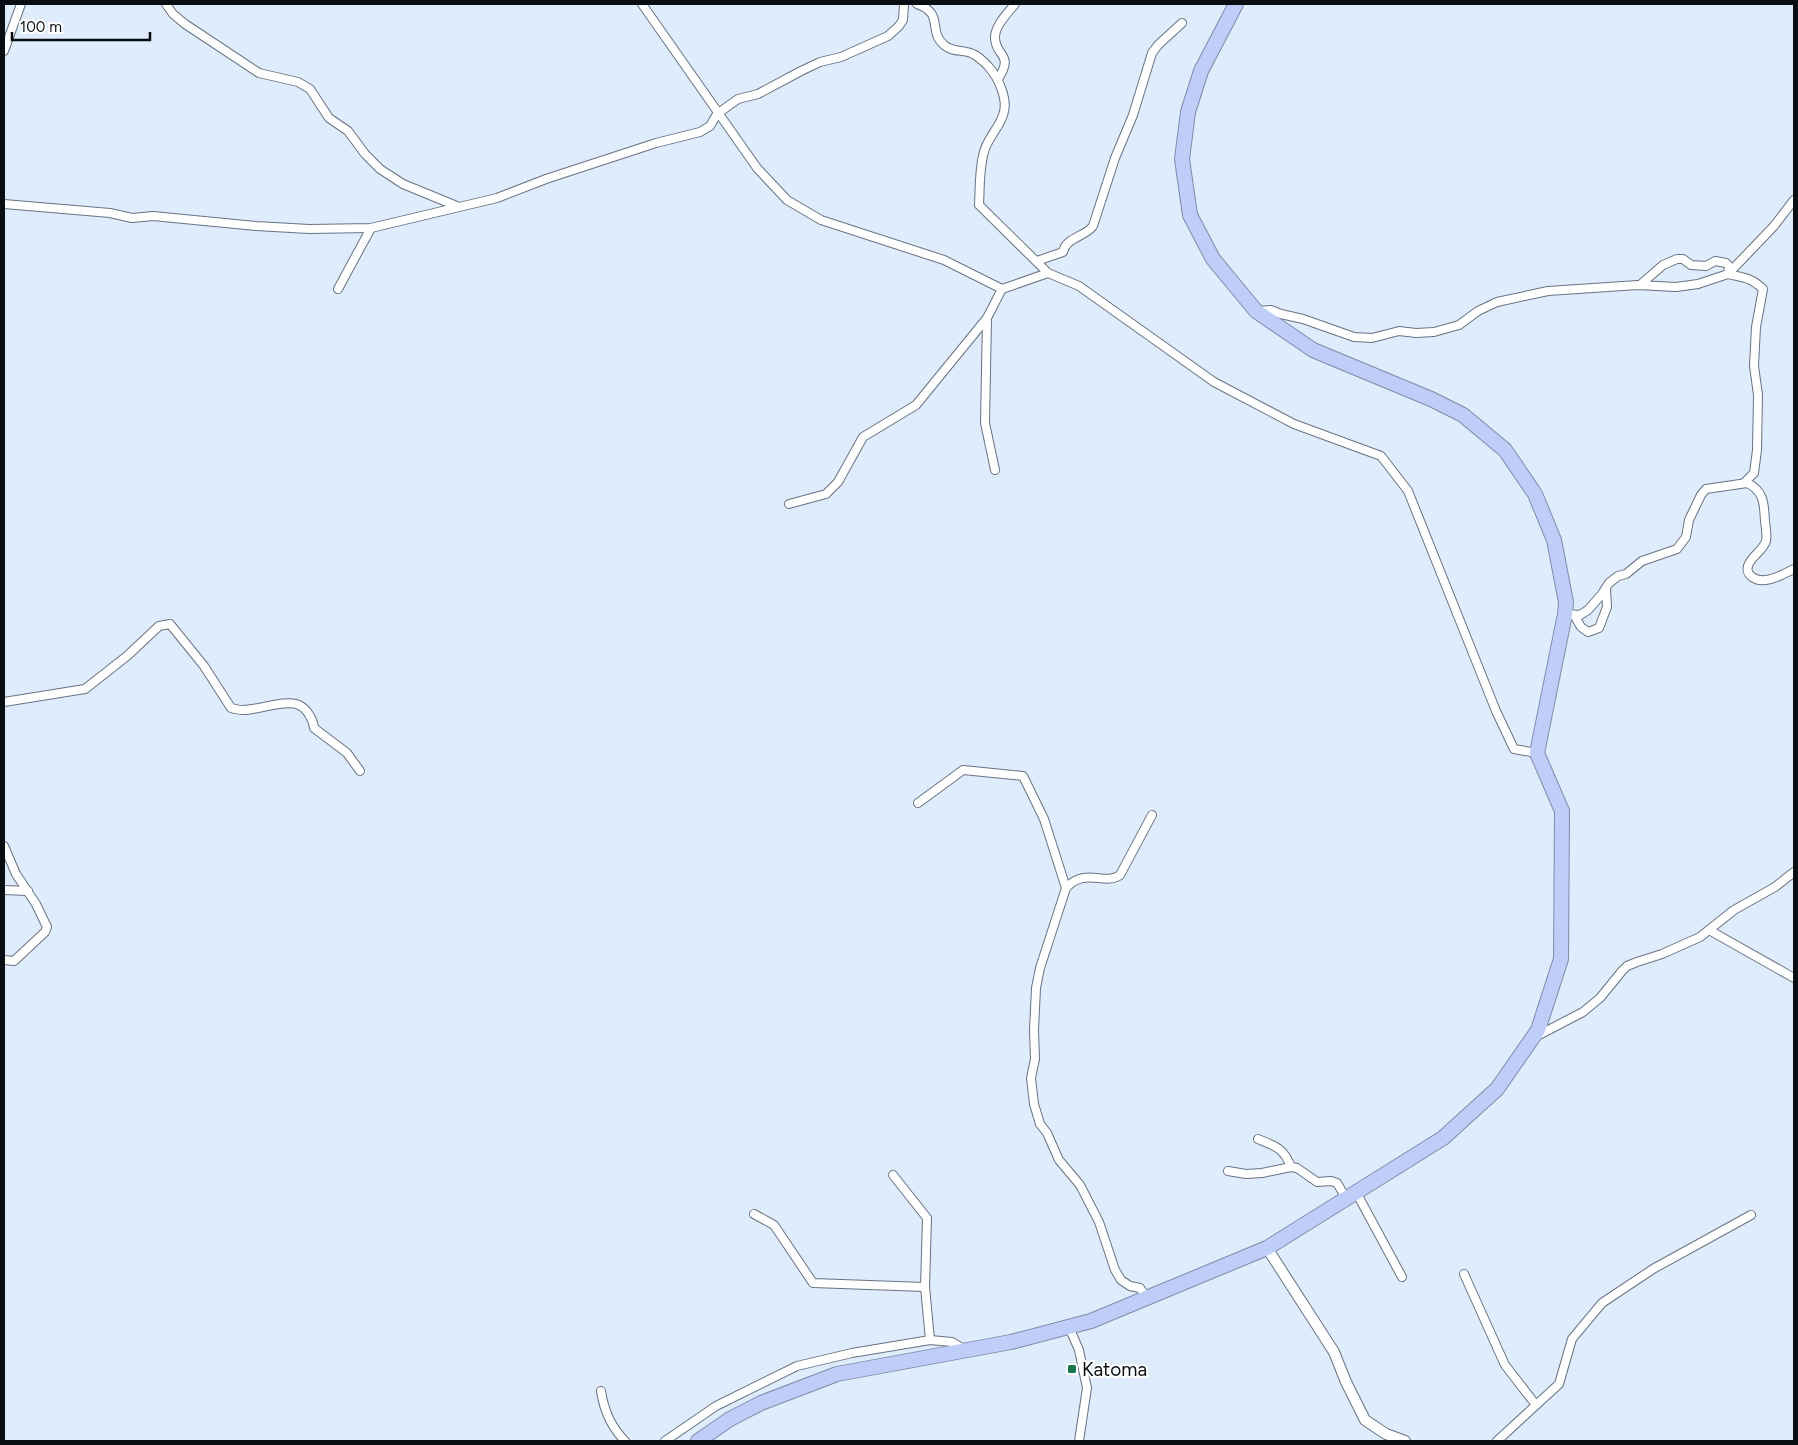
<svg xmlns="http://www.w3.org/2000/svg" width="1798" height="1445" font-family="Figtree,sans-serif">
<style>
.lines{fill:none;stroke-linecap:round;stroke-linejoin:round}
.street-casing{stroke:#667382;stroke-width:10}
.secondary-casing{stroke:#667382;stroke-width:12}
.highway-casing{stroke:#7f8ba8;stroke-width:16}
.street{stroke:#fff;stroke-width:8}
.secondary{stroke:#fff;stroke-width:10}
.highway{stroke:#becef9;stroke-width:14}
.poi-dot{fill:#19754b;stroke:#fff;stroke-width:2}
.labels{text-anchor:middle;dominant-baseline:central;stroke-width:4;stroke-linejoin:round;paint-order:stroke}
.poi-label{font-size:19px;fill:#090e13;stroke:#fff;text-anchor:start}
</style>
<rect width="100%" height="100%" fill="#deecfd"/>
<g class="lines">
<g class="street-casing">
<g id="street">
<polyline points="166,4 173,14 185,24 259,73 298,82 310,89 329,118 348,131 365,154 380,169 403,184 459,207"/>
<polyline points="642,4 757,168 787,200 821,220 944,260 1002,289 1048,273"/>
<path d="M917,4C945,14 927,30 944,45C953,53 964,49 973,54C978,56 984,62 988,66C998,77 1009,100 1003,115C999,128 987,139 984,152C979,169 980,188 979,205L1048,273L1079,286L1214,382L1294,424L1381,456L1408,491L1496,711L1514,749L1537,753"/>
<polyline points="4,51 21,4"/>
<path d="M998,79C1014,54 997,58 995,39C994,26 1008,13 1015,4"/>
<polyline points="4,204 110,213 132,218 153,216 256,226 309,229 371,228 497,198 546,179 656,143 700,132 710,126 717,114 738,99 758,94 801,71 820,62 841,57 888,36 899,26 903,20 904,4"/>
<path d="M1037,261L1063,252C1066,237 1085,237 1093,226L1115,158L1133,115L1152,53L1158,45L1182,23"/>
<path d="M1728,274C1744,278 1750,277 1763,289L1756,327L1754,366L1758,395L1757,450L1754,473L1744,483"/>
<polyline points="1640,285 1663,265 1677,259 1683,259 1691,265 1706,266 1715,261 1726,263 1729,266 1728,274"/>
<polyline points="338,289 371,228"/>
<polyline points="1258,311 1271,310 1281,314 1303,319 1354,337 1372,338 1399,331 1416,333 1434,332 1459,325 1478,311 1497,302 1548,291 1638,285 1676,287 1698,284 1728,274 1774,226 1794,200"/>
<polyline points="987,318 985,423 995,470"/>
<polyline points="789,504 826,494 838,482 863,437 916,405 987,318 1002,289"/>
<path d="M1565,614L1580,615L1588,610L1602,594L1609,583L1618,576L1626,574L1642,561L1677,549L1686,537L1689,520L1701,495L1706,489L1747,483C1765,491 1764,506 1765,522C1766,528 1767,536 1766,541C1763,551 1751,556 1748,566C1747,570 1748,574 1751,576C1763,587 1783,574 1794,569"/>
<polyline points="1574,615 1581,627 1588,632 1599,628 1607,607 1606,589"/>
<path d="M4,702L85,689L127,656L159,626L170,624L204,666L231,708C235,709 239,710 243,710C258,710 286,699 299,705C307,709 313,719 314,728L347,753L360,771"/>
<polyline points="918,803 963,770 1023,776 1044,819 1066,888"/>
<polyline points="4,846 16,874 36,904 47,927 45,932 14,961 4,960"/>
<polyline points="4,890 28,891"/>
<polyline points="1709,930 1794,978"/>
<polyline points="1537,1036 1583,1012 1600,998 1622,971 1627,966 1637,962 1662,954 1700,937 1734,910 1775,887 1794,872"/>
<path d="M1258,1139C1275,1146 1284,1148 1291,1167"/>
<polyline points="1228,1171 1246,1174 1262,1173 1291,1167 1297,1168 1317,1182 1331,1181 1337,1183 1346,1198"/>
<polyline points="893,1175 927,1218 925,1287 930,1340"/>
<polyline points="1356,1192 1402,1277"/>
<polyline points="754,1214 774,1225 813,1283 925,1287"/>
<polyline points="1464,1274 1505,1365 1536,1405"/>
<path d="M1147,1298L1140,1288L1130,1286L1121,1280L1115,1270L1099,1222L1080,1185L1059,1160L1047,1133L1040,1124L1034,1104L1031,1078L1035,1059L1034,1030L1036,988L1040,968L1066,888C1085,867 1105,886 1120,875L1152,815"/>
<polyline points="1069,1327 1079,1350 1087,1388 1079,1441"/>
<path d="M601,1391C604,1411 611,1427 625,1441"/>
<polyline points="665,1441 716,1406 797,1366 852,1353 930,1340 952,1342 965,1350"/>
<polyline points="1497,1441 1559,1384 1572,1339 1602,1303 1653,1269 1751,1215"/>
</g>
</g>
<g class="secondary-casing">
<polyline id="secondary" points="1267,1248 1334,1352 1346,1382 1365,1420 1386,1434 1405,1441"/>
</g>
<g class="highway-casing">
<polyline id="highway" points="698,1441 730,1419 761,1403 837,1374 1011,1342 1091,1321 1267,1248 1443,1138 1497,1089 1538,1030 1561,959 1562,811 1537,753 1565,614 1566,602 1554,540 1535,494 1505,450 1463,415 1431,399 1313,350 1256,311 1213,259 1190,215 1182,159 1188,112 1201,71 1236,4"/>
</g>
<use href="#street" class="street"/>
<use href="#secondary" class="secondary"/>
<use href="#highway" class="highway"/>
</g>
<rect class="poi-dot" x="1067" y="1364" width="10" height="10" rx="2.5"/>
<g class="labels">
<g class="poi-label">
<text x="1082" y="1369">Katoma</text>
</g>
</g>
<rect width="1798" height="1445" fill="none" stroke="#090e13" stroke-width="10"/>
<path d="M12 32v8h138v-8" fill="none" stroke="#090e13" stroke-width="2.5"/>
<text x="20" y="32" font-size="15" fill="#090e13" stroke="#ffffff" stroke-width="4" paint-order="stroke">100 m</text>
</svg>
